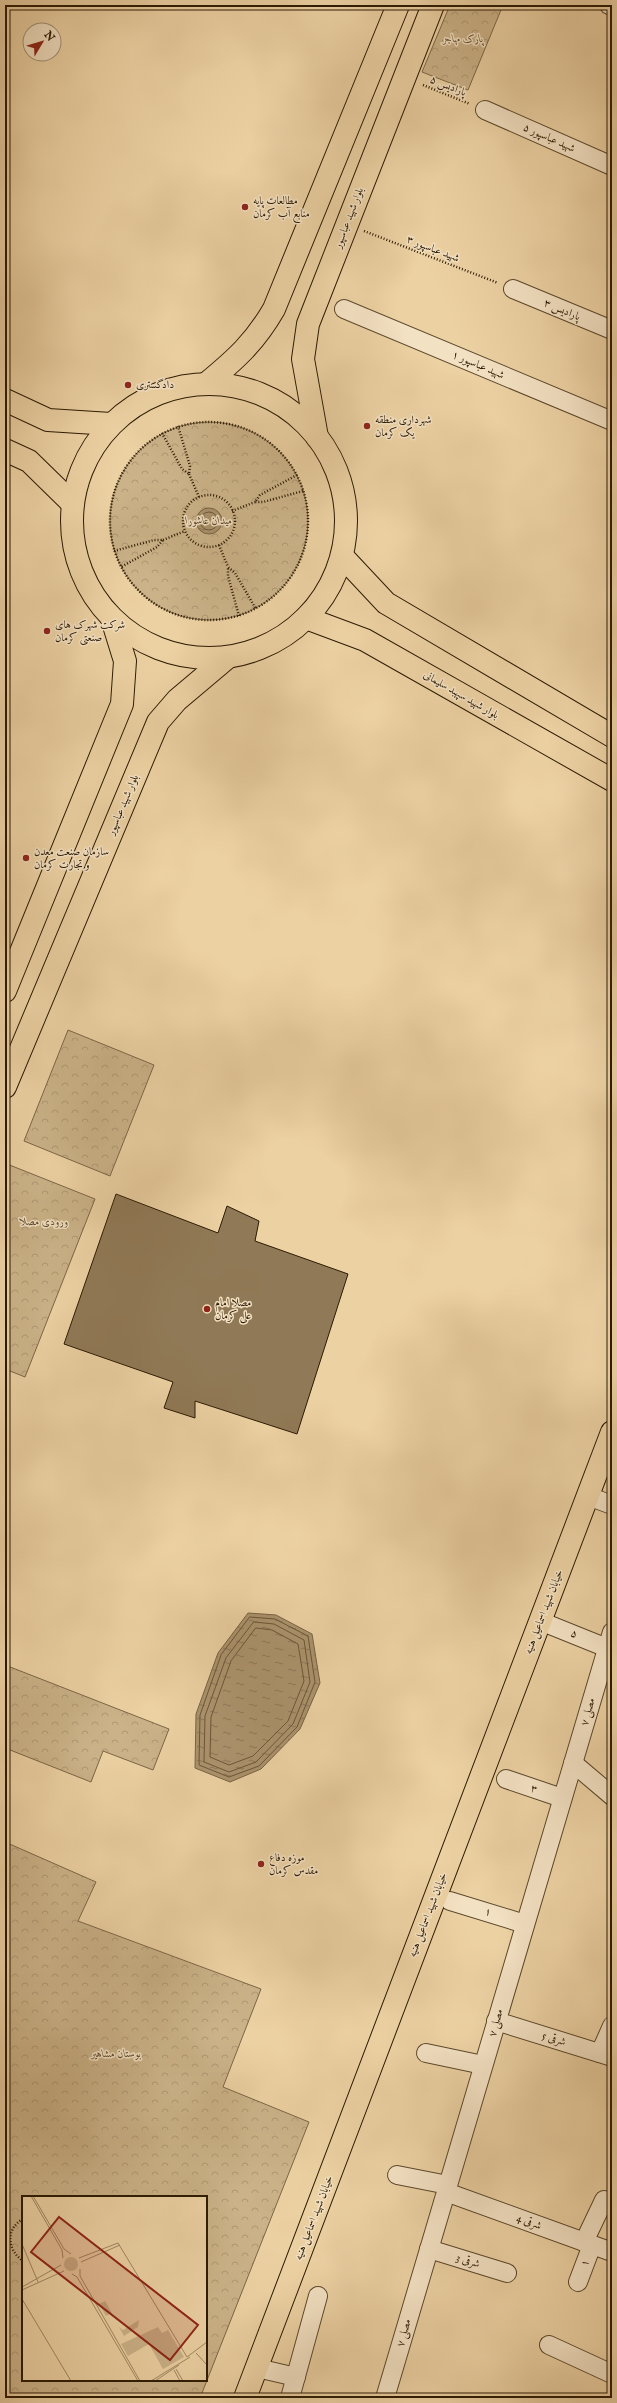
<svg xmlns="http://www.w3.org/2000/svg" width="617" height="2403" font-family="'IM FELL English',Amiri,serif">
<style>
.park{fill:url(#park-crowns);stroke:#7c6646;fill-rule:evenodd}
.water{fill:url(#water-ripples);stroke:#786343}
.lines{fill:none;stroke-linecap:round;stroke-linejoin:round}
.shore{stroke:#6c5638;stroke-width:1}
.building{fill:#907956;stroke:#2c1a03}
.minor-casing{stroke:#5c482b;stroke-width:20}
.major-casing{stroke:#2c1a03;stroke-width:24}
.path{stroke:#2c1a03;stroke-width:2.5;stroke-dasharray:1 2;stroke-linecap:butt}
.minor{stroke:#f3e1c3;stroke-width:18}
.major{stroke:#ecd1a3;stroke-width:22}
.poi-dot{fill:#8f2418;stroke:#f3e1c3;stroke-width:1.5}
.labels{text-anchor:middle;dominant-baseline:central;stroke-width:3;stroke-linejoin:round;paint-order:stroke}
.park-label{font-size:11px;font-style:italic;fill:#5c482b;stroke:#f3e1c3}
.street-label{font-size:11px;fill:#2c1a03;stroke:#f3e1c3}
.poi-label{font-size:11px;fill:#2c1a03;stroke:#f3e1c3;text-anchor:start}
.inset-road{fill:none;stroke:#9f8863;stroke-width:1}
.view{fill:#8f2418;fill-opacity:0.15;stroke:#8f2418;stroke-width:2}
.inset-edge{fill:none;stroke:#2c1a03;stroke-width:2}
</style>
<defs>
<pattern id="park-crowns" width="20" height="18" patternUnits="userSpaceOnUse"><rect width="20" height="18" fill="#cbb288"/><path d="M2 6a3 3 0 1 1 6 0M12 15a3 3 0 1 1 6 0" fill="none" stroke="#ae9874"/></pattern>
<pattern id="water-ripples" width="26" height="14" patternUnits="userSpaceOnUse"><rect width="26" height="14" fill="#ab936d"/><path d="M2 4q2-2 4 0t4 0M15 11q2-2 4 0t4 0" fill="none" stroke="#8b7757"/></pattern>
</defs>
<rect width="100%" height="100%" fill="#ecd1a3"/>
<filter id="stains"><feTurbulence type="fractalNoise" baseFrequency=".005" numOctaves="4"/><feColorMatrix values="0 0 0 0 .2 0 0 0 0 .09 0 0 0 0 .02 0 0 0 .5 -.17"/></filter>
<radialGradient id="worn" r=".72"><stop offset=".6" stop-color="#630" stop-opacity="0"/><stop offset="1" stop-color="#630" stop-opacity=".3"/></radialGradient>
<g class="park">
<polygon points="450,5 503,5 468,90 422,72"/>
<circle cx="209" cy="521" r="99"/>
<polygon points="68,1030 154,1065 110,1176 24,1141"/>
<polygon points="7,1164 95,1199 25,1377 5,1369"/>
<polygon points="5,1665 169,1729 153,1770 103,1751 91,1782 5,1748"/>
<path d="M5,1842L96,1882L78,1921L261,1989L223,2087L309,2122L200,2398H5ZM23,2197H206V2380H23Z"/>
</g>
<g class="water">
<circle cx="209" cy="521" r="13"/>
<polygon points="248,1613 276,1615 312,1634 320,1683 300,1729 261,1769 230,1782 195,1768 196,1714 218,1653"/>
</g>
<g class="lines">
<g class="shore">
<circle cx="209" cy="521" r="9"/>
<polygon points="250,1617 275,1619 308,1636 315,1682 297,1727 259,1766 229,1777 199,1765 200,1715 221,1655"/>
<polygon points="254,1622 274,1624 304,1640 310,1682 293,1724 256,1762 229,1772 204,1762 205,1716 226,1658"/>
<polygon points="256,1628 272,1630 298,1644 304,1681 288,1721 253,1756 229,1765 210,1757 211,1717 231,1661"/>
</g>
</g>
<polygon class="building" points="116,1194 218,1233 227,1206 259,1221 255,1241 348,1274 297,1434 195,1401 195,1418 164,1408 173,1382 64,1344"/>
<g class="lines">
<g class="minor-casing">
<g id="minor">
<polyline points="609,5 612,6"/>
<polyline points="485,110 612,166"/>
<polyline points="513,289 612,330"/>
<polyline points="344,309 612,421"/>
<polyline points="588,1496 612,1505"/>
<polyline points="540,1621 612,1650"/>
<polyline points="573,1763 612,1796"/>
<polyline points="506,1779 562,1798"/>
<polyline points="450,1901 525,1924"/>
<polyline points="496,2021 612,2057"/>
<polyline points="426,2053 483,2065"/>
<polyline points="600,2053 612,2026"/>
<polyline points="397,2175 448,2185"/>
<polyline points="446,2192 612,2252"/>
<polyline points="584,2242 604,2200"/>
<polyline points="429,2249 507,2273"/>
<polyline points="578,2282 592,2245"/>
<polyline points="549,2345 612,2374"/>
<polyline points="257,2368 296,2377"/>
<polyline points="290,2398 318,2296"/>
<polyline points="385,2398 612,1632"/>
</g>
</g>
<g class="major-casing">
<g id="major">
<path d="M207,383C236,359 255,342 274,309L398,5"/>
<circle cx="209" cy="521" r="137"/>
<polyline points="5,400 48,420 111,424"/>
<polyline points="317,437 303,359 308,324 433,5"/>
<polyline points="5,450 29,461 72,503"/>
<polyline points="342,556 386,603 612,736"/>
<polyline points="306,618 365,640 612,780"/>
<polyline points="5,991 122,704 125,661 112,619"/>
<polyline points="5,1087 158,722 177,700 228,657"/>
<polyline points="245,2398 612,1432"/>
</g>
</g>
<g class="path">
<polyline points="423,85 470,104"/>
<polyline points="364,231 498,283"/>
<circle cx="209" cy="521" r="99"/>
<polyline points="162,433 182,469 189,474 190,466 178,426"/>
<polyline points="189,474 199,497"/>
<polyline points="297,475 260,495 255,502 263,502 303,491"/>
<circle cx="209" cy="521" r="26"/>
<polyline points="232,511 255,502"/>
<polyline points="163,540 185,531"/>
<polyline points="219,545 228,567"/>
<polyline points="114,551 154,540 163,540 157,547 121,567"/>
<polyline points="239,616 228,576 228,567 235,573 256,609"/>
<path d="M23,2219C5,2229 7,2250 23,2261"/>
</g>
<use href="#minor" class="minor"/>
<use href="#major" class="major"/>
</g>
<g class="poi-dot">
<circle cx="245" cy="207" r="4"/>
<circle cx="128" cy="385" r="4"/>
<circle cx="367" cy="426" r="4"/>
<circle cx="47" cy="631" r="4"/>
<circle cx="26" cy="858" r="4"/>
<circle cx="207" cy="1309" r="4"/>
<circle cx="261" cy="1864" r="4"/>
</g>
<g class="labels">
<g class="park-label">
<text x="463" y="39">پارک مهاجر</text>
<text x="209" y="521">میدان عاشورا</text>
<text x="44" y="1222">ورودی مصلا</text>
<text x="116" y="2054">بوستان مشاهیر</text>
</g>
<g class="street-label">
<text transform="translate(448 86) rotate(22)">پارادیس ۵</text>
<text transform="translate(549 138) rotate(24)">شهید عباسپور ۵</text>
<text transform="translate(349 218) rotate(-69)">بلوار شهید عباسپور</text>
<text transform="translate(433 249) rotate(21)">شهید عباسپور ۳</text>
<text transform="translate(562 310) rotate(23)">پارادیس ۳</text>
<text transform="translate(478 365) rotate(23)">شهید عباسپور ۱</text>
<text transform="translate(461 695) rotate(30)">بلوار شهید سپهبد سلیمانی</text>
<text transform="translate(123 805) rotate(-67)">بلوار شهید عباسپور</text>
<text transform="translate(544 1612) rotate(-69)">خیابان شهید اسماعیل هنیه</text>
<text transform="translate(574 1634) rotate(22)">۵</text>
<text transform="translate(588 1712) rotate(-74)">مصلی ۷</text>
<text transform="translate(534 1789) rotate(19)">۳</text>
<text transform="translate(488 1912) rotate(17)">۱</text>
<text transform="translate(428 1915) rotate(-69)">خیابان شهید اسماعیل هنیه</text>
<text transform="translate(496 2023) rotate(-74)">مصلی ۷</text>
<text transform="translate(554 2039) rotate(17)">شرقی 5</text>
<text transform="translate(314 2218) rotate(-69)">خیابان شهید اسماعیل هنیه</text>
<text transform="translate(529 2222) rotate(20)">شرقی 4</text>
<text transform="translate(468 2261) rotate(17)">شرقی 3</text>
<text transform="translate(585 2263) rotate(-69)">۱</text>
<text transform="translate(404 2333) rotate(-74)">مصلی ۷</text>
</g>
<g class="poi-label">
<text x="253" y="201">مطالعات پایه<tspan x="253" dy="13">منابع آب کرمان</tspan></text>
<text x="136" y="385">دادگستری</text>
<text x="375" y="420">شهرداری منطقه<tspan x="375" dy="13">یک کرمان</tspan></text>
<text x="55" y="625">شرکت شهرک های<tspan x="55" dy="13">صنعتی کرمان</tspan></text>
<text x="34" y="852">سازمان صنعت معدن<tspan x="34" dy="13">و تجارت کرمان</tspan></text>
<text x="215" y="1303">مصلا امام<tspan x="215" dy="13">علی کرمان</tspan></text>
<text x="269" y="1858">موزه دفاع<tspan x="269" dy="13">مقدس کرمان</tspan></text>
</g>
</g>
<g transform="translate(22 2196)">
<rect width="185" height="185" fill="#ecd1a3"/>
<path d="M42 68a7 7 0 1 1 14 0a7 7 0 1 1-14 0ZM83,105L90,117L84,120L77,108ZM117,124L116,131L102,140L97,131L101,134ZM136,131L140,137L146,134L162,161L141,173L127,148L106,160L99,148Z" fill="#cbb288"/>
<path class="inset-road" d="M9,0L40,54L41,62M11,0L42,53L49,58M0,48L16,86M57,62L96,47L165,161L185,146M59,66L98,49M58,73V80L118,185M50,78L55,81L116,185M0,91L39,69M0,94L42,75M0,103L49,185M174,157L185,169M154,173L161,185M152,174L158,185M129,185L168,161M133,185L157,169"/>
<path class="view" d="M37,21L176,129L148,164L9,56Z"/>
<rect width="185" height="185" class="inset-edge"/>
</g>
<rect width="617" height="2403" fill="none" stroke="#ecd1a3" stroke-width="20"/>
<rect x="6" y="6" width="605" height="2391" fill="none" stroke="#2c1a03" stroke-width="2"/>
<rect x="10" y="10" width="597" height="2383" fill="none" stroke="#2c1a03"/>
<g transform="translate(42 42) rotate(52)"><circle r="19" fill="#f3e1c3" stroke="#a39176"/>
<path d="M0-3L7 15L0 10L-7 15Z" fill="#8f2418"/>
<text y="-6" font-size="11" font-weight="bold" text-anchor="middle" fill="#2c1a03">N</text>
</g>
<rect width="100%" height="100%" filter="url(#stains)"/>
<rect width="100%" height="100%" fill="url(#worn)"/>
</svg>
